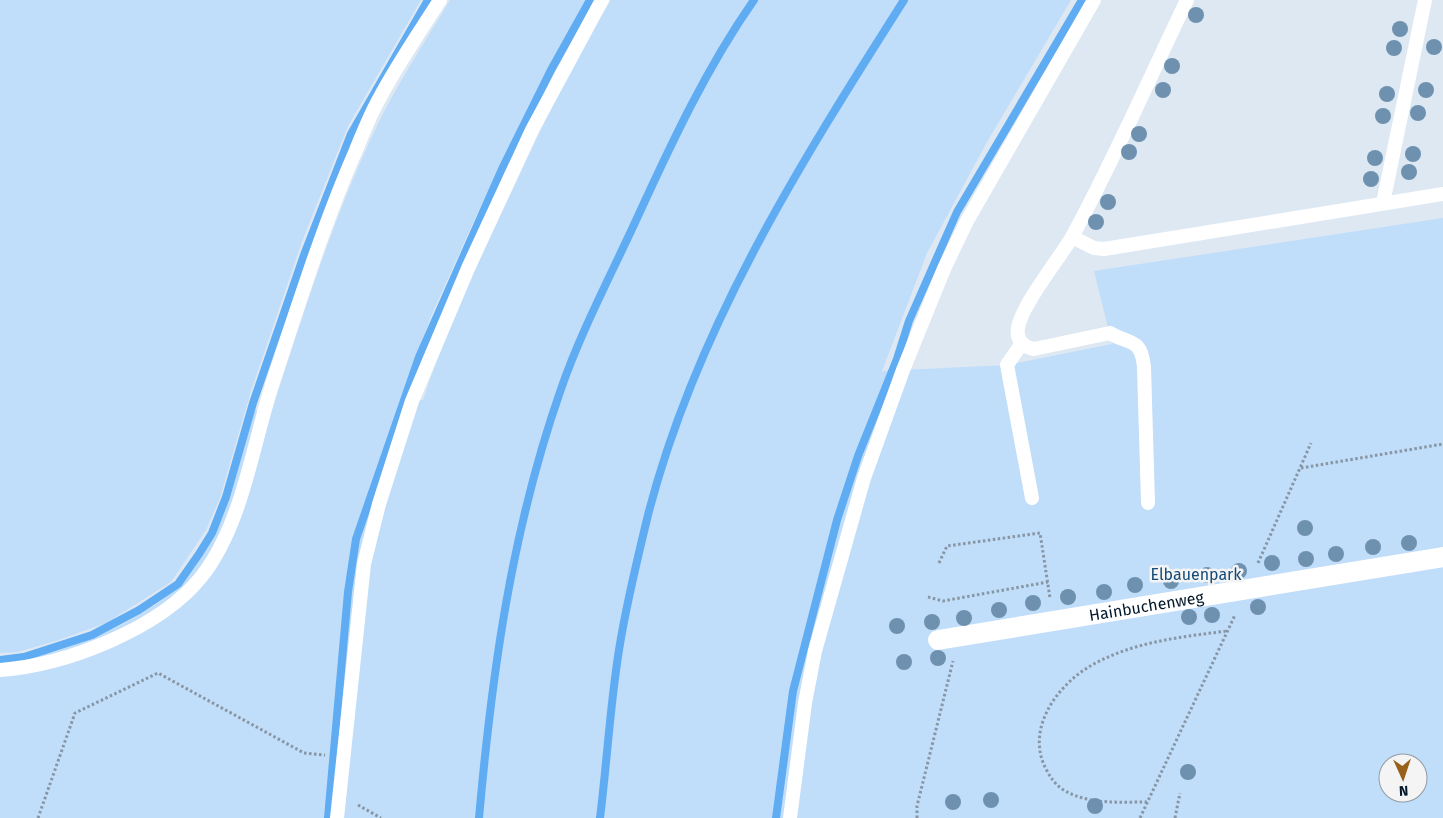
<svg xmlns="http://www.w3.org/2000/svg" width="1443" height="818" font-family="'Fira Sans',sans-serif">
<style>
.green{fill:#c0ddfa;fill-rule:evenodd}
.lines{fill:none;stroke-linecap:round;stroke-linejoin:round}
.stream{stroke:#5facf3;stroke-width:8}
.path{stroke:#8896a4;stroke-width:3;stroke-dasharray:2.5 2.5;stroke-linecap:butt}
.service{stroke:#fff;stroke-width:14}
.pedestrian{stroke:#fff;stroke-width:20}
.tree{fill:#6e91af}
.labels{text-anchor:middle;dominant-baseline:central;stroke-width:5;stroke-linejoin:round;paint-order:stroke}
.park-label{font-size:16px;fill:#134a78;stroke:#f4f4f4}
.street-label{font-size:16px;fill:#021629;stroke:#f4f4f4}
</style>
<rect width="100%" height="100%" fill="#dde8f3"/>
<g class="green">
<polygon points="0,0 421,0 348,126 303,239 251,391 220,498 206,530 171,582 106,623 56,641 17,652 0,653"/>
<path d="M450,0H586L526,114L473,223L432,314L400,401L423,400C447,328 480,259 512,191C542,127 573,60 611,0H1071L987,142L927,253L882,371L1007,365L1112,344L1094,271L1443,218V818H0V662C56,659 140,623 181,584C196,571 211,540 219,522L251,411L272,410C303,315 333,218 376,128C397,84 425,42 450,0ZM1388,763H1418V793H1388Z"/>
</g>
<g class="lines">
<g class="stream">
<polyline points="0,660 24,657 92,635 139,610 178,584 199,554 212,533 226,497 253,403 304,255 351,134 428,0"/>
<polyline points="328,818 348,592 356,539 419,357 502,169 551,70 590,0"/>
<path d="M479,818C492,671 512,529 561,389C582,329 612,273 638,216C672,142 707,67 754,0"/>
<path d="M600,818C607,762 610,706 619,650C626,605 637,560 648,515C696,328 801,162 904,0"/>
<polyline points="776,818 793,691 837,520 858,456 897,359 909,321 957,212 1082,0"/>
</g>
<g class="path">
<polyline points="1301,468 1443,444"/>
<polyline points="939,563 947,546 1040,533 1050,598"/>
<polyline points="1258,563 1311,443"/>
<polyline points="928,597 943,601 1048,582"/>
<path d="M1147,802C1119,802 1087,805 1062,789C1055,784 1050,777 1046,769C1025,729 1057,685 1092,665C1133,642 1180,637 1227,631"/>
<polyline points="358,805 381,818"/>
<polyline points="38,818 75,713 158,673 304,753 325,755"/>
<polyline points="917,818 917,806 953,661"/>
<polyline points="1140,818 1235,615"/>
<polyline points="1175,818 1180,793"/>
</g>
<g class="service">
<polyline points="1383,203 1425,0"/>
<polyline points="1072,237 1094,248 1104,249 1443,194"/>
<polyline points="1022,343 1007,365 1032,498"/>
<path d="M1148,503L1144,367C1141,337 1129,345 1110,333L1034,349C1023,347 1016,340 1018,328C1021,306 1059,259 1072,237C1114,160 1149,79 1187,0"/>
<path d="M0,670C66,665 160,629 202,576C244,522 253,440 275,376C300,300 324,223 356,150C363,133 370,115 379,99C397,65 419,33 440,0"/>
<polyline points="337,818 364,564 379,504 412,401 469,266 532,130 602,0"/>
<polyline points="790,818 805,703 815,651 864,478 903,370 944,269 967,221 1094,0"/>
</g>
<path class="pedestrian" id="s1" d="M938,640L1443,557"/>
</g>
<g class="tree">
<circle cx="1196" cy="15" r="8"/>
<circle cx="1400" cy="29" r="8"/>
<circle cx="1434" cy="47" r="8"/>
<circle cx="1394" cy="48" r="8"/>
<circle cx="1172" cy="66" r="8"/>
<circle cx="1163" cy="90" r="8"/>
<circle cx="1426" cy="90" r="8"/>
<circle cx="1387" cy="94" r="8"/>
<circle cx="1418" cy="113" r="8"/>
<circle cx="1383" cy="116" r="8"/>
<circle cx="1139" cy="134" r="8"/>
<circle cx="1129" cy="152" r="8"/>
<circle cx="1413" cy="154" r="8"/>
<circle cx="1375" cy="158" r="8"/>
<circle cx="1409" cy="172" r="8"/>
<circle cx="1371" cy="179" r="8"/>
<circle cx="1108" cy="202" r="8"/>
<circle cx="1096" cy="222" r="8"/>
<circle cx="1305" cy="528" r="8"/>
<circle cx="1409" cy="543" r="8"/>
<circle cx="1373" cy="547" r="8"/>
<circle cx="1336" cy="554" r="8"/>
<circle cx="1306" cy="559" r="8"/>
<circle cx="1272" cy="563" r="8"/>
<circle cx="1239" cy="571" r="8"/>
<circle cx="1207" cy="575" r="8"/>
<circle cx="1171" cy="581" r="8"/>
<circle cx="1135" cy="585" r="8"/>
<circle cx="1104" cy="592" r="8"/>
<circle cx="1068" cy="597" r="8"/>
<circle cx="1033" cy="603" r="8"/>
<circle cx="1258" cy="607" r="8"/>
<circle cx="999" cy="610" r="8"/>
<circle cx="1212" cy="615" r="8"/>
<circle cx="1189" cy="617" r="8"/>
<circle cx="964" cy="618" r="8"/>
<circle cx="932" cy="622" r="8"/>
<circle cx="897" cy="626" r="8"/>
<circle cx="938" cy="658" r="8"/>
<circle cx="904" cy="662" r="8"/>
<circle cx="1188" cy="772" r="8"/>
<circle cx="991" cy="800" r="8"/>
<circle cx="953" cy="802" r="8"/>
<circle cx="1095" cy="806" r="8"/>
</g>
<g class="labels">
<g class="park-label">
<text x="1196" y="574">Elbauenpark</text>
</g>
<g class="street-label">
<text stroke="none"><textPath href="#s1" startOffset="211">Hainbuchenweg</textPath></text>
</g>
</g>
<g transform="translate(1403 778) rotate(177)"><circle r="24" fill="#f4f4f4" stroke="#939ba3"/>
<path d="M0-4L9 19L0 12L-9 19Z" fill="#976119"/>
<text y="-8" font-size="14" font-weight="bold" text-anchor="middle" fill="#021629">N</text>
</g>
</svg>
